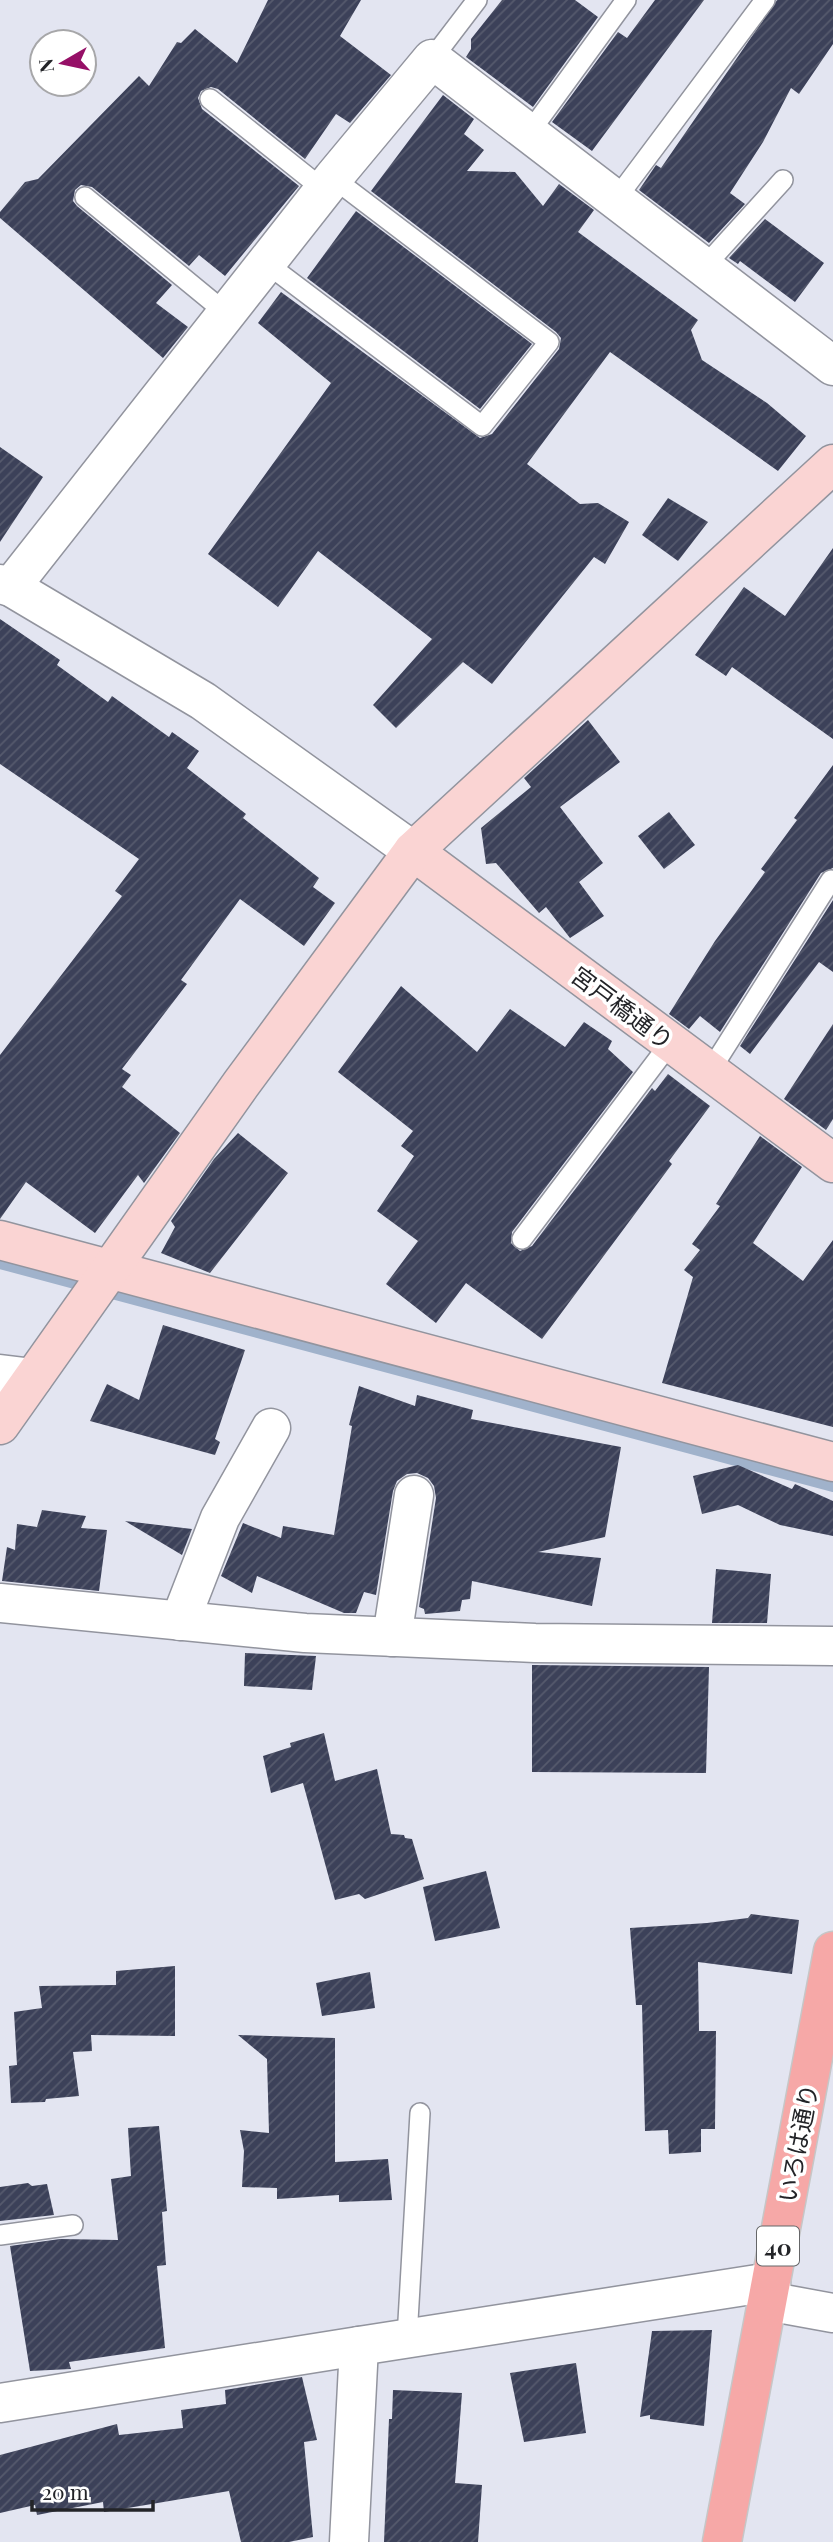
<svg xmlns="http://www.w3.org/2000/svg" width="833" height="2542" font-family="'Playfair Display','Noto Sans JP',serif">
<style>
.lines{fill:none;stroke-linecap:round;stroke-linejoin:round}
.stream{stroke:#a0b2cb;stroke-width:12}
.building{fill:url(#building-hatch)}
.lane-casing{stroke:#92949e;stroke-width:22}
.street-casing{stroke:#92949e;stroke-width:41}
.secondary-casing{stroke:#92949e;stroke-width:41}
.primary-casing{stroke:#c6c6c7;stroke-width:41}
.lane{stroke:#fff;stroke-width:19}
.street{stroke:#fff;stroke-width:38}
.secondary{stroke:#fad4d3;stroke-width:38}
.primary{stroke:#f6a8a7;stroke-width:38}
.labels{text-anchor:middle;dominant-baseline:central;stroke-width:7;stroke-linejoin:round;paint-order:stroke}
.shield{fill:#fff;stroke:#656668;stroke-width:2}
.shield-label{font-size:23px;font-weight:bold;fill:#232428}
.street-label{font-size:24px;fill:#232428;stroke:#fff}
</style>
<defs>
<pattern id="building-hatch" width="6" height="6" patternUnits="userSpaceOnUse" patternTransform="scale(1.75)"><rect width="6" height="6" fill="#3c4159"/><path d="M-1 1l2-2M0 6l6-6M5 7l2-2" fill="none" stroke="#565a6d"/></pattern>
</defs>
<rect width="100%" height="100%" fill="#e3e5f1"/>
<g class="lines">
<polyline class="stream" points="0,1263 833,1486"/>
</g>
<g class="building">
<polygon points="268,0 361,0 340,36 391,75 350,123 336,114 305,159 218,89 211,87 201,91 198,98 202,109 299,186 225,276 199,255 189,266 92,187 81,185 75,190 73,201 77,206 172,285 156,303 188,327 163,358 0,218 0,212 25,182 38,179 139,76 149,86 177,42 181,43 195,29 237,63"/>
<polygon points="502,0 575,0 598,17 533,107 466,57 471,49 471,39"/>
<polygon points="655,0 704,0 592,151 552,122 618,32 627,38"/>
<polygon points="777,0 833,0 833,44 799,94 791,88 763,142 730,193 745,204 709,243 639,190 656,165 661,168"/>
<polygon points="443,95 474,119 464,134 484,150 467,171 515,172 543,206 559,184 594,210 578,232 698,320 691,330 702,360 767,403 806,436 778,471 610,352 527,464 580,504 598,503 629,522 605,564 594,557 492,684 463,662 396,728 373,705 432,639 318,551 278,607 208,554 331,383 258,323 281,292 480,438 492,434 559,349 561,338 556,332 371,191"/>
<polygon points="356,211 532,344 480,409 307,278"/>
<polygon points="765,219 824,263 795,302 740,261 738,264 729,258"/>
<polygon points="0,447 43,477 0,542"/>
<polygon points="668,498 708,522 678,561 642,535"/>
<polygon points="833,548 833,739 732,667 726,676 695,655 744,587 785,616"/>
<polygon points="0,619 60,660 57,665 108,702 112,696 169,737 172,732 199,751 187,768 246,814 243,818 319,878 313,887 335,903 304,946 240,899 181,980 187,984 122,1069 131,1075 122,1087 180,1133 144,1183 138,1175 95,1233 26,1182 0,1219 0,1055 122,896 115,891 139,859 0,764"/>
<polygon points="588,720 620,762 560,807 603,863 579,882 604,916 570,938 546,907 539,913 496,863 486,864 481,828 531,787 524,778"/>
<polygon points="833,765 833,868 821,873 720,1032 700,1016 689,1029 669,1014 715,941 765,872 761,869 797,820 794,818"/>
<polygon points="669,812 695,845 664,869 638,836"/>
<polygon points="833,900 833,972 819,962 750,1054 740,1046"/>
<polygon points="401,986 477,1052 510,1009 565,1047 584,1022 612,1041 608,1049 633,1072 512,1232 511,1243 520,1251 532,1246 652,1088 655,1091 668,1074 710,1106 669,1161 672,1164 542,1339 466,1283 436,1323 386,1284 418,1241 377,1211 414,1156 401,1146 413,1131 338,1072"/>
<polygon points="833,1024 833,1119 826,1130 784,1099"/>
<polygon points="238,1133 288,1173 210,1273 161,1253 175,1227 171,1221 214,1159"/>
<polygon points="760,1136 802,1167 753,1243 803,1281 833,1240 833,1427 662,1383 693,1277 684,1270 700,1250 692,1244 720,1206 716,1204"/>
<polygon points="163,1325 245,1350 215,1439 220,1442 215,1455 90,1421 107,1384 139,1400"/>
<polygon points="359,1386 415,1406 417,1395 473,1410 471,1419 621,1447 605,1537 538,1552 601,1558 592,1606 472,1581 470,1599 462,1600 460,1611 425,1614 424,1609 419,1607 436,1498 434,1486 428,1478 417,1473 407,1474 397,1481 393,1491 376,1595 364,1592 356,1613 344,1613 257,1576 252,1593 221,1576 243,1523 281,1538 283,1526 334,1535 352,1426 349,1425"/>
<polygon points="738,1465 792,1489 795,1484 833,1501 833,1536 780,1525 738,1505 702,1514 693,1476"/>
<polygon points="42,1510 86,1516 81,1528 107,1530 99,1591 2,1581 7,1547 15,1550 17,1524 37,1527"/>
<polygon points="125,1521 192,1529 182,1555"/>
<polygon points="716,1569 771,1574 767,1623 712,1623"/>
<polygon points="245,1653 316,1656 312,1690 244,1686"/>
<polygon points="532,1665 709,1667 706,1773 532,1772"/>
<polygon points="324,1733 335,1781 377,1769 391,1834 404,1835 405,1838 412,1839 424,1879 365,1899 359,1894 335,1900 303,1783 271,1793 263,1756 291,1747 290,1743"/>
<polygon points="486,1871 500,1928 435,1941 423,1887"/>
<polygon points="751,1914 799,1920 792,1974 698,1962 699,2031 716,2031 715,2129 701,2129 701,2152 669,2154 668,2130 645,2131 642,2005 636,2005 630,1928 707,1923 748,1918"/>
<polygon points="175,1966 175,2036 91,2035 92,2051 73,2052 79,2096 46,2099 45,2102 11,2103 9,2066 17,2065 14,2012 42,2008 39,1986 116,1985 116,1971"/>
<polygon points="370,1972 375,2008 322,2016 316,1983"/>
<polygon points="238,2035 335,2038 335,2162 388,2159 392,2200 339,2202 339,2195 277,2199 277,2188 242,2187 244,2151 240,2130 269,2133 267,2059"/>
<polygon points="159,2126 167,2211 162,2212 166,2265 157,2266 165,2348 69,2362 71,2369 30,2371 10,2246 60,2239 118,2240 111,2179 131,2176 128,2128"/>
<polygon points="28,2183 32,2186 47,2184 54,2215 0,2221 0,2187"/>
<polygon points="712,2330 704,2426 650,2419 650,2415 640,2417 652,2331"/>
<polygon points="576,2363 586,2433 524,2442 510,2373"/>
<polygon points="302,2377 317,2440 304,2442 313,2537 289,2542 241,2542 229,2491 104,2512 103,2502 37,2515 35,2505 0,2513 0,2455 117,2424 119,2435 183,2428 181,2410 226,2404 225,2390"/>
<polygon points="393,2390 462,2393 455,2483 482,2485 478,2542 384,2542 389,2419 392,2419"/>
</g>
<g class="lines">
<g class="lane-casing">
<g id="lane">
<polyline points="432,59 477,0"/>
<polyline points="210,99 324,190"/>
<polyline points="529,133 626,0"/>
<polyline points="85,197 226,313"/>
<polyline points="616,199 765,0"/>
<polyline points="266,263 482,426 549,342 333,178"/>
<polyline points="704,267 783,180"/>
<polyline points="710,1071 831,880"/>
<polyline points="522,1239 671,1042"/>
<polyline points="0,2235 73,2225"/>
<polyline points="407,2338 420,2113"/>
</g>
</g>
<g class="street-casing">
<g id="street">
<polyline points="0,584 11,587 203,701 413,851"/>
<polyline points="11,587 333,178 432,59 833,366"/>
<polyline points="0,1374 33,1378"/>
<polyline points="0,1603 305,1633 535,1643 833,1646"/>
<polyline points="180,1621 220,1518 271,1428"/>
<polyline points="392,1637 414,1495"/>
<polyline points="767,2301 833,2313"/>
<polyline points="0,2403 359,2346"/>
<polyline points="349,2542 359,2346 771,2282"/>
</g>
</g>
<g class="secondary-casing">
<g id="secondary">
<polyline points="413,851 833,1163"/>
<polyline points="0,1240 833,1462"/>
<polyline points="0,1425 241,1084 413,851 833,464"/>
</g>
</g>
<g class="primary-casing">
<polyline id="primary" points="722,2542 833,1951"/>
</g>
<use href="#lane" class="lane"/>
<use href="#street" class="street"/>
<use href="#secondary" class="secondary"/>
<use href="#primary" class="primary"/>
</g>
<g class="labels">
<rect class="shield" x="757" y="2226.5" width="42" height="39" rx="5"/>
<g class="shield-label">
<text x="778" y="2246">40</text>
</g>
<g class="street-label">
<text transform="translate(623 1007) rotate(37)">宮戸橋通り</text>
<text transform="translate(797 2143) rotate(-79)">いろは通り</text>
</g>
</g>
<g transform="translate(63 63) rotate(261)"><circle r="33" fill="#ffffff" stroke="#a7a7a9" stroke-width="2"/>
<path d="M0-5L12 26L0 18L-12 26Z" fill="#961067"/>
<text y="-10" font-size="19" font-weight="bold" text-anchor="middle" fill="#232428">N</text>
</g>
<path d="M32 2500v10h121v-10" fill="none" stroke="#232428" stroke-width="3.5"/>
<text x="42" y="2500" font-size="21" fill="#232428" stroke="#ffffff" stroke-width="5" paint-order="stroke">20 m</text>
</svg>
